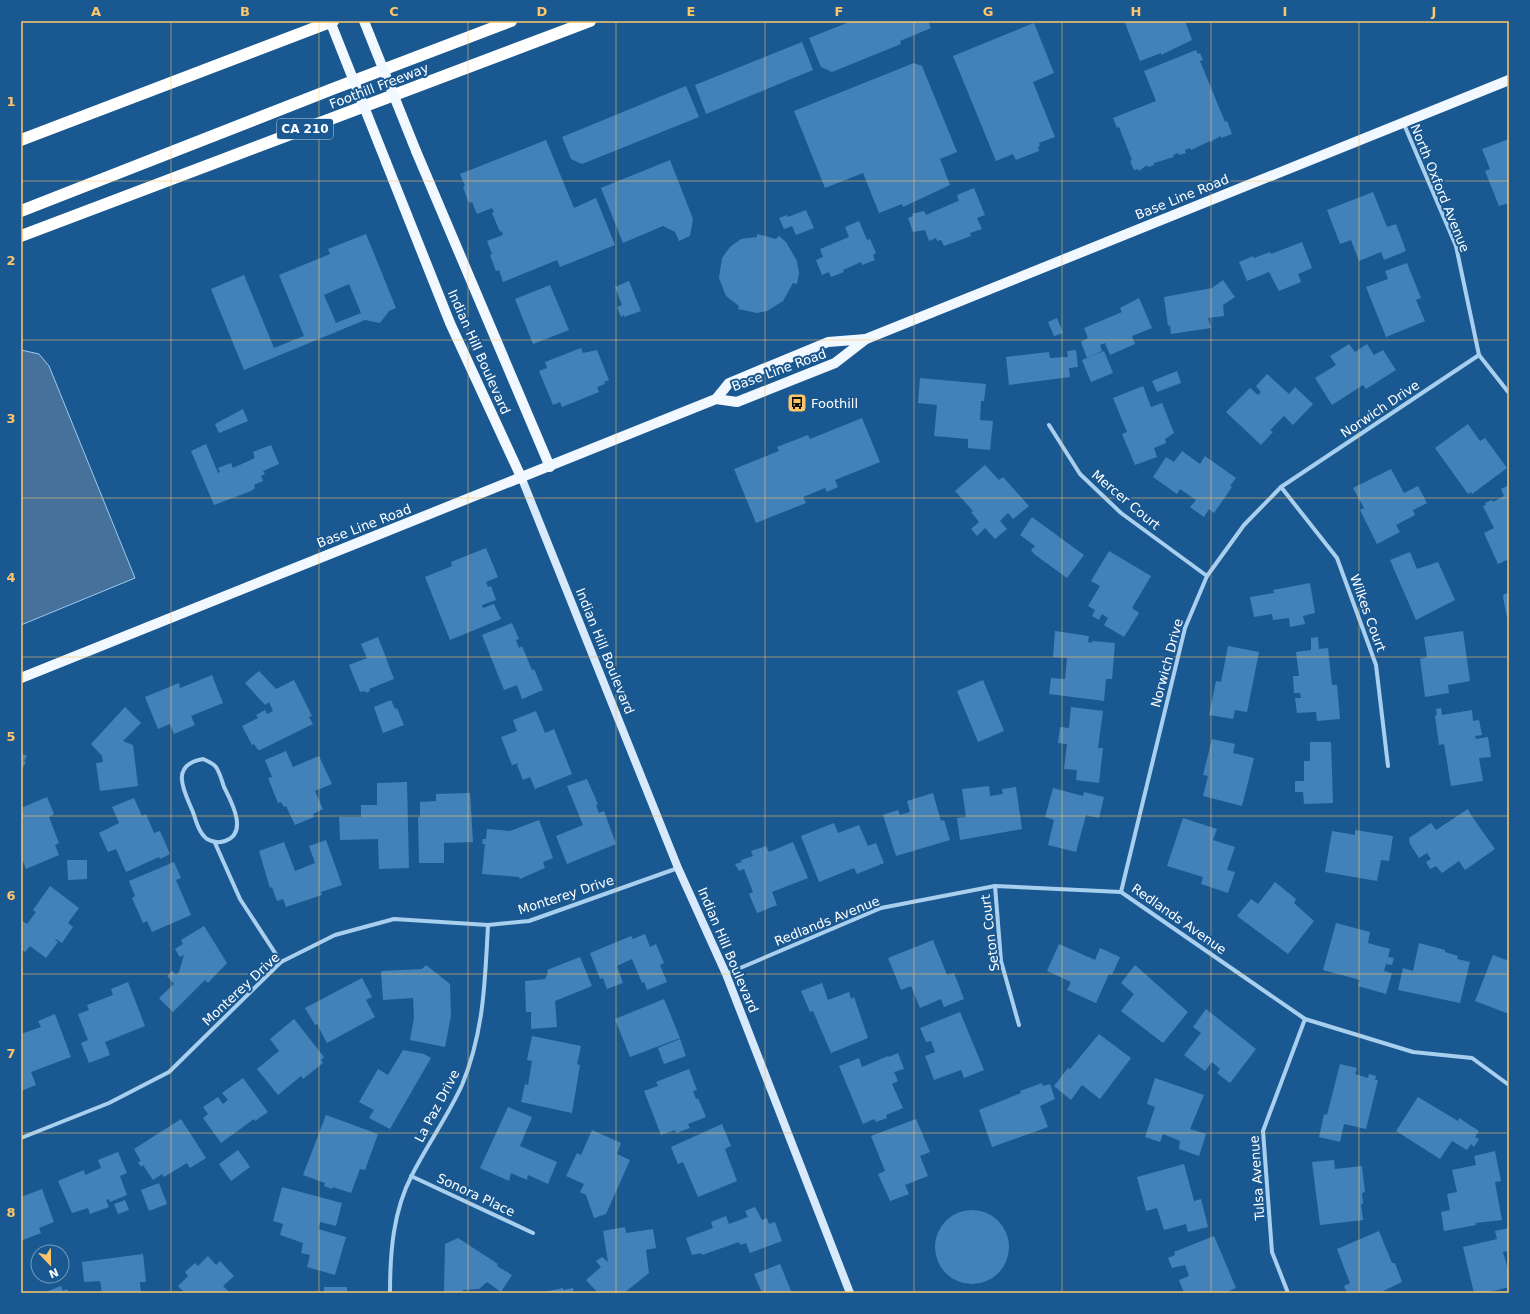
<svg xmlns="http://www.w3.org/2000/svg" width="1530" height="1314" font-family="'DejaVu Sans',sans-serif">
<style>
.water{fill:#45719a;stroke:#9ccbf1}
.building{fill:#4382b9;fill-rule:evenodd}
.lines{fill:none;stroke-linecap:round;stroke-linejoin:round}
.street{stroke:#a9cfef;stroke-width:4}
.secondary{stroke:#d7e9fa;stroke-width:8}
.primary{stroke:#f1f8ff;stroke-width:10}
.highway{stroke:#fff;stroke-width:12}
.primary-bridge{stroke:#f1f8ff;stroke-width:10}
.grid{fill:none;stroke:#ffc667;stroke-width:1;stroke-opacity:0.55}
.labels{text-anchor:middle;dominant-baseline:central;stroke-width:4;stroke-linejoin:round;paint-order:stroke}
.shield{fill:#1a5891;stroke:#bacdde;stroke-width:1}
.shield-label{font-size:12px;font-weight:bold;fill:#fff}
.street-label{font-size:13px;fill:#fff;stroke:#1a5891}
.poi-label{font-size:13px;fill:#fff;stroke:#1a5891;text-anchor:start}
.neatline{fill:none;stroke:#ffc667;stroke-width:1.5}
.grid-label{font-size:13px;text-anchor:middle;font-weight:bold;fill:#ffc667}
</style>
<rect width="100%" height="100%" fill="#1a5891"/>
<polygon class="water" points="21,350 39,354 49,366 135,578 21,625"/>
<g class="building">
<polygon points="852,21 928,21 931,28 900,41 901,44 832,72 821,67 809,38"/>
<polygon points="1127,21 1185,21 1192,40 1161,55 1161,53 1140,61 1125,23"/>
<polygon points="1034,23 1054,73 1033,82 1055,137 1039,143 1040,146 1038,147 1039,151 1016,160 1013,154 996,161 953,56"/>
<polygon points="802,42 813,70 706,114 695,85"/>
<polygon points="1196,50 1198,54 1200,53 1203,60 1200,61 1225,122 1227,121 1232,134 1221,138 1221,136 1210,142 1210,141 1191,150 1190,148 1185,150 1186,153 1179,155 1178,153 1173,155 1174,157 1154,163 1154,165 1148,167 1147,165 1139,171 1138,169 1134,170 1130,161 1132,160 1119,127 1117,128 1113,118 1156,101 1144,71"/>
<polygon points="914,63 922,66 957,152 940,159 950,185 903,207 902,204 879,213 863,173 825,188 794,111"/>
<polygon points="686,86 699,117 582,164 571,159 562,137"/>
<polygon points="1509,139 1509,203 1499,206 1485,171 1490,169 1482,149"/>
<polygon points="546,140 574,208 596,198 615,245 560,267 557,260 503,282 499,270 496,271 490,255 492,254 487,241 503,235 502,231 500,232 492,213 494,212 492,208 477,214 472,202 469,203 463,187 465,186 460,174"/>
<polygon points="670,160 693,219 690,236 679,241 675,232 663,226 623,243 601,188"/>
<polygon points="974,188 985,215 977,218 982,229 970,233 971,236 944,246 941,240 937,241 936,238 929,241 925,230 913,232 908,218 913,216 912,214 924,211 926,215 958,201 959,202 957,195"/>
<polygon points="1373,192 1387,227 1396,224 1406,251 1384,260 1381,252 1359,261 1351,240 1340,244 1327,210"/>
<polygon points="806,210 814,228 796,235 792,226 784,229 779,218 787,215 788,217"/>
<polygon points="859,221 867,240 870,239 876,253 873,255 875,260 862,265 861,262 843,270 844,272 831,277 829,272 822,275 816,260 823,257 820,249 849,237 845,227"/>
<path d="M366,234L396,308L389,311L380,323L365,320L244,370L211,289L244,275L274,348L304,336L279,275L330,254L328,249ZM349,284L361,313L336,323L324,295Z"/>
<polygon points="757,234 776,239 779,236 786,242 797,261 799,273 797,284 793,283 783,301 767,311 757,313 738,309 739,306 726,296 719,278 722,258 730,247 741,239 757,237"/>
<polygon points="1302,242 1312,268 1298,274 1301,282 1279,291 1269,272 1247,281 1239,262 1253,256 1254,258 1270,252 1271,254"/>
<polygon points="1407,263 1421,298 1416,300 1425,321 1386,337 1366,287 1388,279 1385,271"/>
<polygon points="1223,280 1235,297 1223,305 1224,316 1208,318 1211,328 1171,334 1170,325 1168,326 1164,297 1212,288"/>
<polygon points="629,281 641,311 624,317 624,315 621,317 617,307 622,305 615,287"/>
<polygon points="550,285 569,330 533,344 515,299"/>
<polygon points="1139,298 1152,328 1132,336 1135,344 1110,355 1105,343 1100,345 1102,351 1087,358 1081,342 1088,338 1084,328 1122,312 1120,308"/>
<polygon points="1057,318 1063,333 1054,336 1048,322"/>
<polygon points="1349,344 1355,352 1367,344 1374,355 1383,350 1396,370 1366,389 1363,385 1332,405 1315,378 1336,365 1330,356"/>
<polygon points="581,348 583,353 597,350 609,380 604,382 605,384 597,387 599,392 562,407 560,402 553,405 539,371 547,368 545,362"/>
<polygon points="1076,350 1078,367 1069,368 1070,377 1009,385 1006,357 1049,352 1050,358 1068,357 1067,351"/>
<polygon points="1104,351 1113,373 1091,382 1082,360"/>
<polygon points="1177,371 1181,383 1157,392 1152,381"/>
<polygon points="1267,374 1289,394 1295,387 1313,404 1293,425 1284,416 1270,430 1273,432 1261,445 1226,412 1250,388 1258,395 1261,392 1256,386"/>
<polygon points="920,378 986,384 984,401 981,401 980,420 993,421 990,450 968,448 968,439 934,436 937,405 918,403"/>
<polygon points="1143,386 1151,407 1162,403 1174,433 1165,439 1166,443 1154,448 1157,457 1135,465 1122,434 1127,432 1113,398"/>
<polygon points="243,409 248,421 219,433 215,424"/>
<polygon points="862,418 880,462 835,480 838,487 827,492 825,488 803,497 806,503 756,523 734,469 779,451 777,447 808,435 810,439"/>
<polygon points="1468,424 1480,441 1485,438 1507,468 1472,494 1471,492 1468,494 1435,448"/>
<polygon points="206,444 218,473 220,472 218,468 231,463 233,468 255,458 253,452 271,445 279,464 263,471 265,474 261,476 263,481 254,485 255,488 251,491 214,505 191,451"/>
<polygon points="1182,451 1200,464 1205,456 1236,478 1230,486 1232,487 1214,513 1209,509 1204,517 1190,507 1196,500 1180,489 1177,494 1153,477 1166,457 1174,462"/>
<polygon points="985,465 999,480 1003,477 1029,506 1013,519 1008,513 1000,521 1007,529 995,539 985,528 977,536 971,529 979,522 971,512 973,511 955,491"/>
<polygon points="1391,469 1404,493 1418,486 1427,503 1413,510 1415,515 1396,525 1400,532 1377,544 1360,510 1364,508 1353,488"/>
<polygon points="1509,485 1509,559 1498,564 1484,533 1494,528 1483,506 1486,505 1485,503 1492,500 1493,502 1504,496 1501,489"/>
<polygon points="1032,517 1084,555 1067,578 1034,554 1031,550 1035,546 1020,535"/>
<polygon points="486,548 498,577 486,582 488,587 491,586 496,600 482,605 483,608 494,604 501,619 450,640 425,577 452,566 451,562"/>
<polygon points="1109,551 1151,576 1132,608 1139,613 1124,637 1104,625 1108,618 1102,614 1099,620 1092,616 1095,610 1088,606 1100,586 1091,581"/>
<polygon points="1410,552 1417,569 1438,562 1455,600 1416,620 1390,560"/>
<polygon points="1310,583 1315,613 1303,616 1305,624 1290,627 1289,618 1273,620 1272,614 1254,617 1250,597 1274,593 1273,590"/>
<polygon points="1509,593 1509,622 1508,622 1503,597 1504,594"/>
<polygon points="512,623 519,639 516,640 519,648 522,646 532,670 534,669 543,690 522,699 517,685 504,690 482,635"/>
<polygon points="1055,631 1089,636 1088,642 1092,643 1092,641 1115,643 1112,679 1106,679 1104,701 1049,694 1051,678 1065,679 1067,658 1053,657"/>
<polygon points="1463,631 1470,681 1448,685 1449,693 1425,697 1420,659 1427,657 1424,637"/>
<polygon points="378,637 394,679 369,689 370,691 366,693 365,691 360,692 349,665 367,658 361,644"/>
<polygon points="1318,637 1319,649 1328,648 1332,685 1337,685 1340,719 1317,721 1316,712 1297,713 1295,698 1301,698 1300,693 1294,693 1293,676 1299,676 1296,652 1311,650 1311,638"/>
<polygon points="1228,646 1259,652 1247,712 1235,710 1233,719 1209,715 1216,681 1221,682"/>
<polygon points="259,671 276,689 294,680 312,716 309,717 313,724 260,750 258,750 254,744 252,745 242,726 258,718 256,715 265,710 267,714 273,711 269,702 265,705 245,683"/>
<polygon points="212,675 223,703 191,716 195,725 174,734 170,724 158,729 145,697 179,683 180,688"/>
<polygon points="983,680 1004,731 978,742 957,691"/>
<polygon points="391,700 395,709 397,708 404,725 383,733 374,707"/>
<polygon points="125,707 141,723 123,741 133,745 138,786 100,791 96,763 103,762 102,756 91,744"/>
<polygon points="1071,707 1103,711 1098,748 1103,748 1099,783 1076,780 1077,770 1064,769 1067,744 1058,743 1060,727 1069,728"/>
<polygon points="1441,708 1442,715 1472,710 1473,721 1479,720 1482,735 1475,736 1476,739 1488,737 1491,757 1479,758 1483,781 1451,786 1444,744 1439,745 1435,716 1437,715 1436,709"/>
<polygon points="536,711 545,733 554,729 572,774 535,789 530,777 523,780 517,765 519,763 512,765 501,737 517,731 513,720"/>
<polygon points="1212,739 1235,744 1233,753 1254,758 1242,806 1203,796 1208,776 1203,775"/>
<polygon points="1310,742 1331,742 1333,803 1304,804 1303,792 1295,792 1295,781 1304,781 1304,761 1310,761"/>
<polygon points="286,751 293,767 319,756 332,784 315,791 323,809 313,814 314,817 295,825 286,806 284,807 281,802 278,803 268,778 272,777 265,760"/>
<polygon points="21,753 27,756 24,761 26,762 21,771"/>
<polygon points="587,779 598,804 596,805 599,813 604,811 616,844 567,864 556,836 583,825 567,786"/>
<polygon points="407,782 409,868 379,869 378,839 340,840 339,817 361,817 361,805 377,805 377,783"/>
<polygon points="989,786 990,796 1003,794 1002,789 1016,787 1022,829 960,840 957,818 966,817 962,789"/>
<polygon points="1053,788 1083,796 1084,792 1104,797 1099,818 1086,815 1076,852 1048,845 1054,820 1045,817"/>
<polygon points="470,793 473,842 444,843 444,863 419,863 418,817 420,817 420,802 436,801 436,794"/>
<polygon points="933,793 941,821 944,820 950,840 896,856 883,815 898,810 900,815 910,812 907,801"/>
<polygon points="47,797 54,814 49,817 59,843 55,845 59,855 26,869 21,856 21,808"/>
<polygon points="134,798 142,816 146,814 154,833 160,831 170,854 160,859 159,857 126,872 116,849 108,852 99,833 119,823 112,807"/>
<polygon points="1468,809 1471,815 1495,849 1465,870 1459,861 1442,873 1436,866 1430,869 1426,862 1431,859 1427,853 1419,858 1410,844 1409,838 1431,823 1436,830"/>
<polygon points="1183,818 1217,829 1213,840 1235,847 1227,870 1235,872 1228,893 1201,884 1203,877 1167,866"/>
<polygon points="539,820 553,858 543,862 545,868 520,879 519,877 482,874 485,844 482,844 483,839 486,839 487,829 510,831"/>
<polygon points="834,823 838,833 859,825 868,846 876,843 884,863 857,874 854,868 819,882 801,836"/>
<polygon points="1355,830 1393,836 1389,861 1381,860 1377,881 1325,872 1332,831 1355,835"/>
<polygon points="326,840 342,885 321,892 322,895 286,907 283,899 277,901 272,887 270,888 259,851 284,842 295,871 315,863 309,846"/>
<polygon points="793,842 808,878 772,892 777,905 757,913 749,894 753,892 744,869 739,871 735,864 742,862 741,860 753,856 751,851 766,846 769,852"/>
<polygon points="67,860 87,860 87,879 68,880"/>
<polygon points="174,862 181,878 176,880 191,915 152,932 147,921 143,923 132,898 135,896 129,881"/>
<polygon points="1275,882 1296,899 1294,903 1314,921 1288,954 1237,916 1251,899 1258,904"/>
<polygon points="50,886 79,908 68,923 73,927 62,943 56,939 55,940 58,942 46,958 30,946 25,952 21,949 21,920 27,924 36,912 33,910"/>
<polygon points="1336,923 1370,932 1368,943 1390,949 1388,957 1394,958 1392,965 1386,964 1384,971 1392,973 1386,994 1358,986 1360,980 1323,970"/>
<polygon points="204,926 227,963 208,983 205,980 173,1012 159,998 174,984 167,976 172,971 176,975 179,972 184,955 180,957 175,949 183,944 181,940"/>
<polygon points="645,934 650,947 656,944 664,963 660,965 667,982 647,990 644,982 642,983 632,959 617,966 623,983 607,989 603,978 600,979 590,953 631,936 633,939"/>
<polygon points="933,940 947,975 954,973 964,999 944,1007 941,999 920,1008 911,986 901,990 888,958"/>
<polygon points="1419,943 1445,950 1445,952 1458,956 1457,959 1470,962 1460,1003 1398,990 1403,968 1413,971"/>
<polygon points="1059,944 1095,960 1100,948 1120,957 1112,975 1109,974 1096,1003 1067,990 1071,982 1047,971"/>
<polygon points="1493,955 1509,961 1509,1014 1475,1001"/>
<polygon points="580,957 592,986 555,1001 557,1027 531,1029 531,1012 526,1012 525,981 545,979 548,973 547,970"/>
<polygon points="426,965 450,984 451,1016 445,1047 410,1040 414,1018 413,998 383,1000 381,971 422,969"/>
<polygon points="1135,965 1188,1012 1163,1043 1121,1011 1134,994 1121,983"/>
<polygon points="362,978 372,997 366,1000 375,1017 327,1043 317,1024 315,1025 305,1008"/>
<polygon points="128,982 145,1026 105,1042 110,1055 89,1063 81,1043 88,1040 78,1014 89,1010 87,1005 113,995 111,989"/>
<polygon points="822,983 828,1000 849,992 851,999 854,997 868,1038 831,1053 813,1011 810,1012 801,991"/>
<polygon points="664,999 680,1038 630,1057 615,1019"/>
<polygon points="1206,1009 1256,1049 1230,1083 1217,1073 1220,1069 1212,1062 1205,1071 1184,1055 1201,1033 1193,1027"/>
<polygon points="960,1012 984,1070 964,1078 961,1070 934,1080 925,1056 935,1052 931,1041 926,1042 920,1028"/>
<polygon points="55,1014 71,1057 31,1072 36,1085 21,1091 21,1034 41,1027 38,1021"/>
<polygon points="294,1019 324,1057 321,1060 323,1063 303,1079 301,1076 278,1095 257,1069 279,1051 270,1039"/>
<polygon points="1099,1034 1131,1058 1100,1099 1082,1085 1071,1100 1054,1086 1068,1068 1070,1069"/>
<polygon points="532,1036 581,1046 577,1064 580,1065 572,1113 521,1102 525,1084 528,1085 532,1061 527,1060"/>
<polygon points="680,1039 686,1056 664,1064 658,1048"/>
<polygon points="403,1050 424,1054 431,1058 390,1129 369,1118 374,1110 359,1102 378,1069 388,1075"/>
<polygon points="898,1053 904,1069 894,1072 898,1081 892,1084 903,1108 886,1115 887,1118 876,1122 874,1119 863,1124 839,1066 859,1058 862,1067 888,1056 889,1057"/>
<polygon points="1340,1064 1357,1068 1355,1074 1368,1078 1369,1074 1376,1076 1375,1080 1378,1080 1366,1129 1344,1124 1340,1142 1319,1137 1324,1114 1327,1115"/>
<polygon points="689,1069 697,1090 693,1091 696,1099 698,1098 706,1117 688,1124 690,1128 676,1133 675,1130 661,1135 644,1091 658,1086 656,1082"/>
<polygon points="243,1078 268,1112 255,1121 254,1119 221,1143 203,1118 208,1114 203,1107 218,1097 223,1104 228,1100 222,1093"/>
<polygon points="1155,1078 1204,1095 1190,1129 1206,1134 1199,1156 1179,1149 1180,1141 1163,1134 1160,1142 1145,1137 1155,1107 1147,1104"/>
<polygon points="1042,1083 1043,1086 1050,1084 1055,1099 1040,1106 1048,1127 992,1147 979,1110 1021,1093 1020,1091"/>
<polygon points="1418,1097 1458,1121 1459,1118 1479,1131 1475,1137 1479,1139 1474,1147 1471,1144 1467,1150 1452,1141 1440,1159 1396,1131"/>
<polygon points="508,1107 532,1117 520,1146 557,1162 548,1184 528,1175 527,1180 511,1173 509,1181 480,1168"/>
<polygon points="326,1115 378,1134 365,1170 360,1169 351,1193 333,1187 332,1189 324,1186 325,1183 303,1175"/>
<polygon points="181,1119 206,1158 190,1168 187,1163 164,1177 162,1174 153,1180 143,1165 141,1167 138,1162 141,1161 134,1149"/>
<polygon points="916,1119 930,1152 920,1156 928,1176 905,1185 909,1194 890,1201 878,1174 885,1171 871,1136"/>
<polygon points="722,1124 731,1146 725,1149 737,1181 698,1197 683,1162 678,1164 671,1147"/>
<polygon points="592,1130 621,1143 617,1154 630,1160 606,1214 594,1218 586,1195 580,1192 584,1184 566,1176 577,1153 581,1155"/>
<polygon points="238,1150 250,1167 231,1181 219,1164"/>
<polygon points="1495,1151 1501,1181 1495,1182 1502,1220 1475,1223 1476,1225 1444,1231 1441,1212 1450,1210 1447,1194 1457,1192 1452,1170 1476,1165 1474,1156"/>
<polygon points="118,1152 127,1173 120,1176 127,1195 110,1202 109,1199 106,1200 109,1207 90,1214 88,1208 72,1213 58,1181 84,1170 85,1175 101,1168 98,1160"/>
<polygon points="1334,1160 1335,1169 1362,1166 1365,1192 1362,1193 1363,1204 1361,1204 1363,1220 1320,1225 1312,1162"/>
<polygon points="1184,1164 1194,1201 1201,1199 1208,1227 1188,1232 1186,1224 1164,1230 1157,1208 1146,1211 1137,1177"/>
<polygon points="159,1183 167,1204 149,1211 141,1190"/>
<polygon points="282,1187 342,1203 336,1226 320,1222 318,1229 346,1237 335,1275 307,1267 310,1255 301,1253 303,1243 280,1235 283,1224 273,1221"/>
<polygon points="42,1189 54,1222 39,1228 41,1233 23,1240 21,1236 21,1197"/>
<polygon points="125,1200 129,1210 118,1214 114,1204"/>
<polygon points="755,1207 762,1220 767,1218 769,1224 775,1222 782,1241 750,1253 746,1243 740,1245 739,1242 702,1255 701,1253 692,1255 686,1238 713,1228 711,1222 726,1216 729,1224 748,1217 745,1211"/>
<circle cx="972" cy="1247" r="37"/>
<polygon points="625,1227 626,1233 653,1229 656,1248 646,1250 649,1273 624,1293 598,1293 586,1280 601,1267 596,1261 602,1257 608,1262 603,1231"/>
<polygon points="1509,1228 1509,1251 1503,1252 1509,1273 1509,1287 1485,1293 1474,1293 1463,1247 1497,1239 1495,1231"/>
<polygon points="1379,1231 1392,1263 1395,1263 1402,1282 1379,1293 1347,1293 1344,1286 1350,1283 1337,1249"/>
<polygon points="1214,1236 1236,1288 1225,1293 1184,1293 1179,1280 1189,1276 1185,1265 1172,1268 1168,1258 1175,1255 1174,1252"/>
<polygon points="458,1238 498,1264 497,1266 512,1275 501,1292 487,1282 479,1289 463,1290 463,1293 444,1293 445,1244"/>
<polygon points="143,1254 146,1282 140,1282 141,1293 102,1293 100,1281 84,1282 82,1262"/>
<polygon points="208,1256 216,1265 220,1261 234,1276 223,1286 230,1293 186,1293 183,1291 178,1286 188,1276 185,1272 195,1263 198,1266"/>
<polygon points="780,1264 792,1293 762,1293 754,1274"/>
<polygon points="61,1286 63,1291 67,1289 69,1293 43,1293"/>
<rect x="324" y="1287" width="23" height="6"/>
<polygon points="563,1288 563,1290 573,1288 574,1293 539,1293"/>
</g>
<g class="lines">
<g class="street">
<polyline points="1403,122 1456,246 1479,355 1509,393"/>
<polyline points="1049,425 1080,474 1121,513 1207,576"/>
<polyline points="1281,487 1337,558 1376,665 1388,766"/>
<path d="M203,759C207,761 213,763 216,767C220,773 222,781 224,787C231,801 249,833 225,841C219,843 212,842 207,839C199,833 196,821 193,812C184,791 169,765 203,759Z"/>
<polyline points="215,843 240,899 281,962"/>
<polyline points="995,886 1001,961 1019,1025"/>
<polyline points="1121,892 1185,628 1207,576 1244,525 1281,487 1479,355"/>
<polyline points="726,974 881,908 995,886 1121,892 1305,1019 1413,1052 1472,1058 1509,1085"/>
<polyline points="21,1138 109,1103 169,1072 281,962 335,935 394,919 488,925 529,921 678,868"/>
<polyline points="411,1176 533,1233"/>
<path d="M390,1293C390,1253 393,1211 412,1175C427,1145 448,1116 462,1085C484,1032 485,981 488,925"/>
<polyline points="1288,1293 1272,1252 1263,1131 1305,1019"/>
</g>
<polyline class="secondary" points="522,479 678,868 726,974 850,1293"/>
<g class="primary">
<polyline points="416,151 550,467"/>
<polyline points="386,162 450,323 522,479"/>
<polyline points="716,399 729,383 828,342 866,339"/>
<path d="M21,678C252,583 485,494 716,399L737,402L835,363L866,339L1509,80"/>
</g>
<g class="highway">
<polyline points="21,140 333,21"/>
<polyline points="21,211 335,88 511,21"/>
<polyline points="21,236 590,21"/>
</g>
<g class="primary-bridge">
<polyline points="330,21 386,162"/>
<polyline points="364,21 416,151"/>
</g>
</g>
<path class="grid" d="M171,21V1293M319,21V1293M468,21V1293M616,21V1293M765,21V1293M914,21V1293M1062,21V1293M1211,21V1293M1359,21V1293M21,181H1509M21,340H1509M21,498H1509M21,657H1509M21,816H1509M21,974H1509M21,1133H1509"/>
<defs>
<g id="bus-square" transform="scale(1)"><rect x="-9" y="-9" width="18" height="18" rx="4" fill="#ffc667" stroke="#1a5891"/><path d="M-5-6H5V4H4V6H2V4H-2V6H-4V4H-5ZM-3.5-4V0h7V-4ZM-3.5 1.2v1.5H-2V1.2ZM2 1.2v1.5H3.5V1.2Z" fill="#111"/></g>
</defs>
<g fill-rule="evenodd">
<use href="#bus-square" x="797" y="403"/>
</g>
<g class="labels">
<rect class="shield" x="277" y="119" width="56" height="20" rx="3"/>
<g class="shield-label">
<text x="305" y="129">CA 210</text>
</g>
<g class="street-label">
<text transform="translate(379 86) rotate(-21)">Foothill Freeway</text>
<text transform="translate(1440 188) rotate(68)">North Oxford Avenue</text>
<text transform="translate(1182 197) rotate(-22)">Base Line Road</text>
<text transform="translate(479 352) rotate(66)">Indian Hill Boulevard</text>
<text transform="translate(779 370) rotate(-20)">Base Line Road</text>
<text transform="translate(1380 409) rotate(-34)">Norwich Drive</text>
<text transform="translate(1126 500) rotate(40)">Mercer Court</text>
<text transform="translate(364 526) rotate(-21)">Base Line Road</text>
<text transform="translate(1368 613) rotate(70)">Wilkes Court</text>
<text transform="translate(605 651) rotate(68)">Indian Hill Boulevard</text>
<text transform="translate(1167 663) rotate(-75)">Norwich Drive</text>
<text transform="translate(566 895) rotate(-18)">Monterey Drive</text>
<text transform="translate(1179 919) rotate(35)">Redlands Avenue</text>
<text transform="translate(827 921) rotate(-22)">Redlands Avenue</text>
<text transform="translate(990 933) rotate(-97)">Seton Court</text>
<text transform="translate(728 950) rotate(67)">Indian Hill Boulevard</text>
<text transform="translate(241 989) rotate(-43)">Monterey Drive</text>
<text transform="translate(437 1106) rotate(-62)">La Paz Drive</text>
<text transform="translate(1257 1178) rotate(-94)">Tulsa Avenue</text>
<text transform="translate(476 1195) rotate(25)">Sonora Place</text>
</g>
<g class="poi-label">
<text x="811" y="403">Foothill</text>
</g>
</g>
<rect width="1530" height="1314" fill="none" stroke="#1a5891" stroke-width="44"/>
<g transform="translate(50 1264) rotate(158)"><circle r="19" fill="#1a5891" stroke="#769bbd"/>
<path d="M0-3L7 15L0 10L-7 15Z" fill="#ffc667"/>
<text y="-6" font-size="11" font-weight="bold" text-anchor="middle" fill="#ffffff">N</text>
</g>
<rect x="22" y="22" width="1486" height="1270" class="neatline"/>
<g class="grid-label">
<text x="96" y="16">A</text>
<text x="245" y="16">B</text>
<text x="394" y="16">C</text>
<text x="542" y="16">D</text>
<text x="691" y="16">E</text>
<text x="839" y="16">F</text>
<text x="988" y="16">G</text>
<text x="1136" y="16">H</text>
<text x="1285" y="16">I</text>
<text x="1434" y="16">J</text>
<text x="11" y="106">1</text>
<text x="11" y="265">2</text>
<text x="11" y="423">3</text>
<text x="11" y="582">4</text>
<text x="11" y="741">5</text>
<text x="11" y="900">6</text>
<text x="11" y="1058">7</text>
<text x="11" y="1217">8</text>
</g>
</svg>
